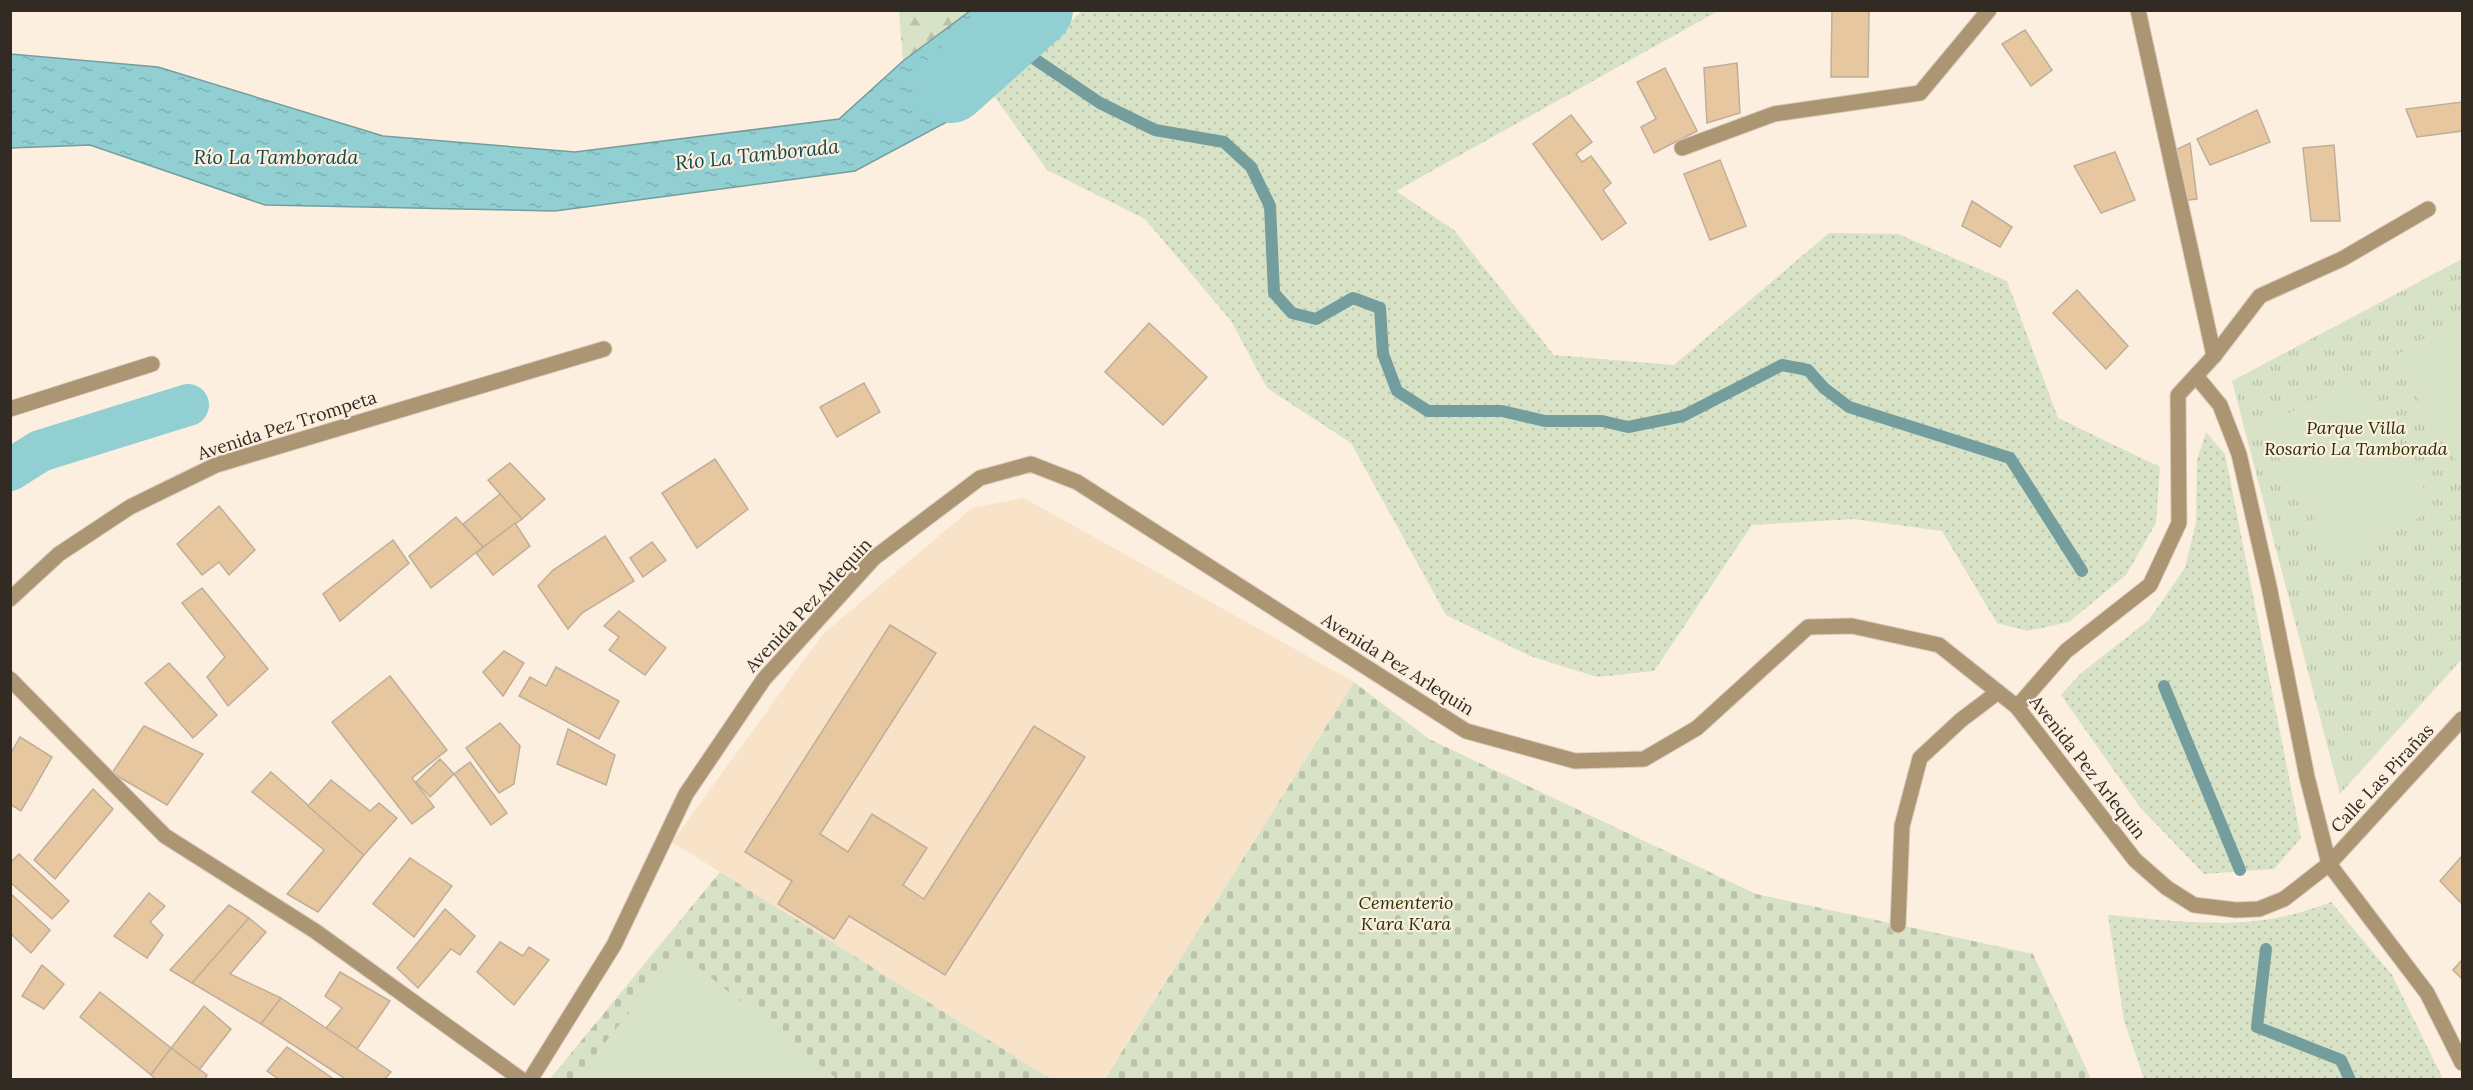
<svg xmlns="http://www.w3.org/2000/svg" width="2473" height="1090" font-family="Lora,serif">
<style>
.built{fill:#f8e2c8}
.grass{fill:url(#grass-dots)}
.forest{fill:url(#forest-firs)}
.cemetery{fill:url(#cemetery-stones)}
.park{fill:url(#park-tufts)}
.garden{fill:#d8e2c6}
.water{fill:url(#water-ripples);stroke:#749e9e;stroke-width:1.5}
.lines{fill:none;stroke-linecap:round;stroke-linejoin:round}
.stream{stroke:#749e9e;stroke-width:12}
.canal{stroke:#91cfd3;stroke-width:42}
.river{stroke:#91cfd3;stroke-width:72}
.building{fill:#e7c7a0;stroke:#beae9a;stroke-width:1.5}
.lane-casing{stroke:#d8ccbd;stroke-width:17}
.street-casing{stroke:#d8ccbd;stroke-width:17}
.lane{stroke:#ac9573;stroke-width:15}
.street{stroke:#ac9573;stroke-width:15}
.labels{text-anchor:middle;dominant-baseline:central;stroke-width:4.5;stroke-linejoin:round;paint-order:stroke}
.street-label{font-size:18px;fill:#312b23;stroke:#fdefdf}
.park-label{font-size:18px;font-style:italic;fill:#253200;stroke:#fdefdf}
.water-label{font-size:20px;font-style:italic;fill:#10484b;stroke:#fdefdf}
</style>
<defs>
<pattern id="grass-dots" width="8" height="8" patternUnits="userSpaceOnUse" patternTransform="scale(1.5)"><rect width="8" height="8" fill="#d8e2c6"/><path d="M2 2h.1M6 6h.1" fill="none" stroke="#bac2aa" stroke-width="1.8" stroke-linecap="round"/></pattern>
<pattern id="forest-firs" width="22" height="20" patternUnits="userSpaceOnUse" patternTransform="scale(1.5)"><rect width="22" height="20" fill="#d8e2c6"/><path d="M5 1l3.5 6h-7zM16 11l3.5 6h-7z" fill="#bac2aa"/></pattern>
<pattern id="cemetery-stones" width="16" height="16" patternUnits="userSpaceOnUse" patternTransform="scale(1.5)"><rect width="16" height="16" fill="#d8e2c6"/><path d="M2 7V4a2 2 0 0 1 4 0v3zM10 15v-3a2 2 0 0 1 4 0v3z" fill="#bac2aa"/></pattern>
<pattern id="park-tufts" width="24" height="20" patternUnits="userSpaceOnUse" patternTransform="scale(1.5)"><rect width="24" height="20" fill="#d8e2c6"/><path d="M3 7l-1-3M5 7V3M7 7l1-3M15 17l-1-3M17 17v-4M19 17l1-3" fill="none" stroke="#bac2aa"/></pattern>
<pattern id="water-ripples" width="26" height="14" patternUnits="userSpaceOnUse" patternTransform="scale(1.5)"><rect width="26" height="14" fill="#91cfd3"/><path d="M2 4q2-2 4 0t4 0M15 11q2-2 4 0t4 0" fill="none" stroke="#7eb2b5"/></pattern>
</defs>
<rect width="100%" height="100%" fill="#fdefdf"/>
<polygon class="built" points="1024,498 1354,682 1104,1079 1051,1079 672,842 823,634 972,508"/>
<g class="grass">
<polygon points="1082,11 1718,11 1396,191 1454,230 1554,355 1674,365 1829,233 1898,234 2007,281 2058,418 2160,467 2156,523 2126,575 2069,622 2027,631 1997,623 1942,531 1853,519 1752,525 1654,671 1597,677 1530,656 1446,615 1351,443 1267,388 1231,321 1145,219 1047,170 992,93"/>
<polygon points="2206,432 2225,454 2301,838 2274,869 2204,874 2139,806 2061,695 2080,674 2149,620 2185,568 2196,523 2197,460"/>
<path d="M2331,902L2392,975L2443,1079H2144L2124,1021L2108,915C2188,922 2253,933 2331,902Z"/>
</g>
<polygon class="forest" points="899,10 970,11 903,61"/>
<g class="cemetery">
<polygon points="1354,682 1429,739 1756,894 2033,954 2091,1079 1104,1080"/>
<polygon points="720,872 1051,1079 549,1080"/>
</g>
<polygon class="park" points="2462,259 2462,659 2340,794 2232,381"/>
<g class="garden">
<polygon points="2462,315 2462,471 2394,357"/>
<polygon points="2355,374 2435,507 2342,564 2262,430"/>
<polygon points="678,951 837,1079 576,1079"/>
</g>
<polygon class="water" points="970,11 1027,11 1016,72 973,108 855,171 555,211 265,205 90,145 11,148 11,54 158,67 383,136 575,152 839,119 903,61"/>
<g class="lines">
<g class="stream">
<polyline points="1008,41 1100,103 1155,130 1224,142 1251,167 1270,206 1274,293 1292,313 1316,319 1353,298 1380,308 1383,354 1397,391 1428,411 1502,411 1545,421 1602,421 1628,427 1683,416 1782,365 1808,370 1824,388 1849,407 2010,458 2082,571"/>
<polyline points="2164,686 2240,870"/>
<polyline points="2266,949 2257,1027 2341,1060 2350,1080"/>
</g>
<polyline class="canal" points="10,470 40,451 188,405"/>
<polyline class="river" points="951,87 1037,10"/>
</g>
<g class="building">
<polygon points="1832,10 1869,10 1868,77 1831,77"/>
<polygon points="2025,30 2052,70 2031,86 2002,44"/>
<polygon points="1737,63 1740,113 1707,123 1704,68"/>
<polygon points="1665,68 1697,131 1654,153 1641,127 1656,119 1637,82"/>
<polygon points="2462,102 2462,131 2417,137 2406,109"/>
<polygon points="2257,110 2270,142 2210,165 2197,139"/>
<polygon points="1571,115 1592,142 1576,154 1582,162 1591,156 1611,183 1603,190 1626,223 1602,240 1533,144"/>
<polygon points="2190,143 2197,199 2180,201 2169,153"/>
<polygon points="2334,145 2340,221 2311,221 2303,148"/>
<polygon points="2115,152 2135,200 2101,213 2074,166"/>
<polygon points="1720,160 1746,226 1710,240 1684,174"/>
<polygon points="1972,201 2012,227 2000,247 1962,226"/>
<polygon points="2077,290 2128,346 2106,369 2053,313"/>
<polygon points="1149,323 1207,377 1163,425 1105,372"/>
<polygon points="864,383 880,412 837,437 820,407"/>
<polygon points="715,459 748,509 697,548 662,493"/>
<polygon points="510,463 545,499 522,519 488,480"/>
<polygon points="500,494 522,519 483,547 463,524"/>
<polygon points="219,506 255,550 229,575 219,562 202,575 177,544"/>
<polygon points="456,517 483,547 431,588 409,556"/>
<polygon points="515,523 530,546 493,575 476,553"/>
<polygon points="605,536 634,581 582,613 568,629 538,586 553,570"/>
<polygon points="393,540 409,563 340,621 323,594"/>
<polygon points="652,542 666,560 643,577 630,558"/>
<polygon points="202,588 268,669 228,706 207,677 225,657 182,603"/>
<polygon points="619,611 666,648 645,675 609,650 619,637 604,626"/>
<polygon points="890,625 936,653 820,834 848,852 872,814 927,848 903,885 924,899 1034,726 1085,757 945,975 849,916 834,939 778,904 792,881 745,852"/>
<polygon points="504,651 524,663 503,696 483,672"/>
<polygon points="169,663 217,715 193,738 145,683"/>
<polygon points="556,667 619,701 599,739 519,696 530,677 546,686"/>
<polygon points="390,676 447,750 412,778 434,807 412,824 332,722"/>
<polygon points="500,723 520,746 514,784 499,793 466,748"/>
<polygon points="144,726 203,754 167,805 112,773"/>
<polygon points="568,729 615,755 606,785 557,764"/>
<polygon points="20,737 52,757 21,811 10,804 10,755"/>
<polygon points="440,759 454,774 430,797 416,782"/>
<polygon points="470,762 507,813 491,825 454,774"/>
<polygon points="271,772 364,855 318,912 287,894 324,850 252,792"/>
<polygon points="331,780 370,811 379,803 397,818 364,855 308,806"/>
<polygon points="93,789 113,809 55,879 34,860"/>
<polygon points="19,854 69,901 52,919 10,882 10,863"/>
<polygon points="2462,856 2462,904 2440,881"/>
<polygon points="410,858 452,886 414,937 373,904"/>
<polygon points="10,893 50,930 31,953 10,933"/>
<polygon points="149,893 165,906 150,922 163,935 147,958 114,936"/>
<polygon points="229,905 249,918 192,983 170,970"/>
<polygon points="445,909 475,936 460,955 451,949 418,988 397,968"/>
<polygon points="249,918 266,932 230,974 281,998 261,1024 192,983"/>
<polygon points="500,942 523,956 529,947 549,960 514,1005 477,972"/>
<polygon points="2462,960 2462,979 2453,970"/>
<polygon points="42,965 64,984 44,1009 22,996"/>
<polygon points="340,972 390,1001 357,1049 326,1028 342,1008 325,996"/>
<polygon points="100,992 171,1048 151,1075 80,1017"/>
<polygon points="281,998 326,1028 391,1072 384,1080 347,1080 261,1024"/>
<polygon points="204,1006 231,1029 199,1070 171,1048"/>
<polygon points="287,1047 335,1080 280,1080 267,1071"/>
<polygon points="171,1048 207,1075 205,1080 157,1080 151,1075"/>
</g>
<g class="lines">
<g class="lane-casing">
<g id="lane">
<polyline points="2138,10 2214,356"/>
<polyline points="1682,148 1774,114 1920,93 1989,10"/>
<polyline points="2214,356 2260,296 2342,259 2428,209"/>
<polyline points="2196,376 2220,405 2239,454 2269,586 2307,777 2329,864"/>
<polyline points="10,409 152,364"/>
<polyline points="10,679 165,836 315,931 522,1080"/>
<polyline points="1898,925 1902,826 1920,758 1961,720 1998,692"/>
</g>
</g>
<g class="street-casing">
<g id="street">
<polyline points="10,599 59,554 130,507 216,465 604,349"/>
<polyline points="2017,707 2066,651 2150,585 2179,523 2178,395 2214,356"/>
<polyline points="2329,864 2427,993 2462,1063"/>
<polyline points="530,1080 614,945 686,794 764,679 874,558 980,478 1031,464 1077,482 1466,731 1575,761 1644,759 1697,728 1808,627 1852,626 1939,645 2017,707 2135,860 2167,888 2194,905 2236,910 2259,909 2284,899 2329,864 2462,719"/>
</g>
</g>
<use href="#lane" class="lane"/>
<use href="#street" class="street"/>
</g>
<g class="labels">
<g class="street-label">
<text transform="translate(287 425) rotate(-18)">Avenida Pez Trompeta</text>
<text transform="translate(808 605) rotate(-47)">Avenida Pez Arlequin</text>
<text transform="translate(1398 664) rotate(32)">Avenida Pez Arlequin</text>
<text transform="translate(2088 767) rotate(52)">Avenida Pez Arlequin</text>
<text transform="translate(2382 778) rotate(-47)">Calle Las Pirañas</text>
</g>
<g class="park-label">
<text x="2356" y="427">Parque Villa<tspan x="2356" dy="21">Rosario La Tamborada</tspan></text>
<text x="1406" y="902">Cementerio<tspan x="1406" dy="21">K'ara K'ara</tspan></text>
</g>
<g class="water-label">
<text transform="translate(757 154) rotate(-6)">Río La Tamborada</text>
<text x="276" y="156">Río La Tamborada</text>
</g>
</g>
<rect width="2473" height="1090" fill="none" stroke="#312b23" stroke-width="24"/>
</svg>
